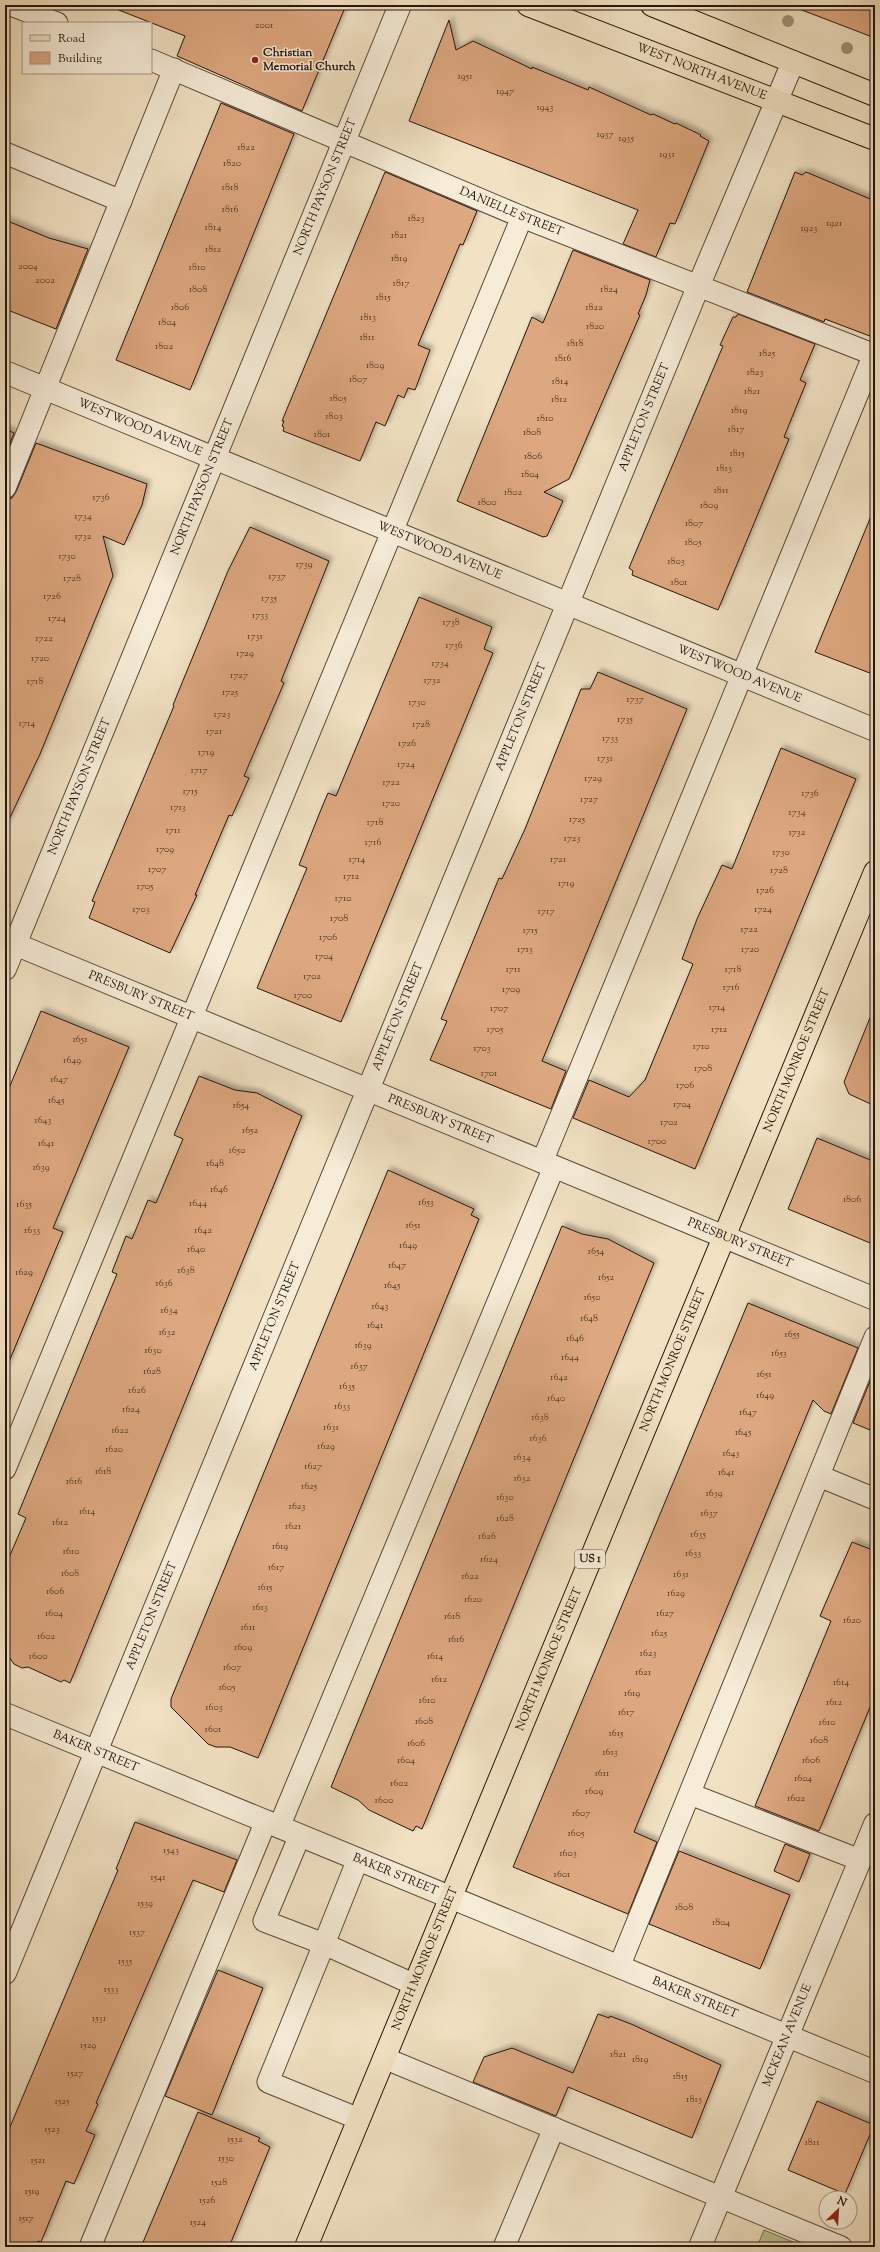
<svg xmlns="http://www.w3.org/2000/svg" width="880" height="2252" font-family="'Sorts Mill Goudy',serif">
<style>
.green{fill:#bcc392;stroke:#716c4e}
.building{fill:#dda77f;stroke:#26150a;filter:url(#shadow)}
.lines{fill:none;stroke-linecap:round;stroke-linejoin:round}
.service-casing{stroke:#594838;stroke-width:23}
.minor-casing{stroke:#594838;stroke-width:24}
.tertiary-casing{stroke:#594838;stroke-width:24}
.primary-casing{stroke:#26150a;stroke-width:24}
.service{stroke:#f6ecd8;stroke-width:21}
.minor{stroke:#f6ecd8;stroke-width:22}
.tertiary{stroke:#f6ecd8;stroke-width:22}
.primary{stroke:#f1e2c3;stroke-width:22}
.tree{fill:#9e9378}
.poi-dot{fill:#8f2418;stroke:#f6ecd8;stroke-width:1.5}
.labels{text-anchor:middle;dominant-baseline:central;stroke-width:3;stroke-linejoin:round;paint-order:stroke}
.number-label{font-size:10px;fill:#543a27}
.shield{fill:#f6ecd8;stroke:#645648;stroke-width:1}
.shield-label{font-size:11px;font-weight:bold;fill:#26150a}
.poi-label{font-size:12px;font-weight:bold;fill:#26150a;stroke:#f6ecd8;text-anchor:start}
.street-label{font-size:12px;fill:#26150a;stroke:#f6ecd8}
</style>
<defs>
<filter id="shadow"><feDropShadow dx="3.5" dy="-3.5" stdDeviation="2" flood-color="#0004"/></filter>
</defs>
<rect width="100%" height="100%" fill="#f1e2c3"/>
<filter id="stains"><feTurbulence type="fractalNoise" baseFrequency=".005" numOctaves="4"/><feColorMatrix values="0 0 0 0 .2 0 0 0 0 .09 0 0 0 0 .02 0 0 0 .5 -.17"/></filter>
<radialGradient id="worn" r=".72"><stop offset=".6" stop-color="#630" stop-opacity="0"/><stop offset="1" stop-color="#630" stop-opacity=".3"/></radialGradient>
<polygon class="green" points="764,2230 805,2247 757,2247"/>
<g class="building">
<polygon points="111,5 346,5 302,111 177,56 185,36 111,7"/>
<polygon points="795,5 875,5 875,38 794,7"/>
<polygon points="449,20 456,50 473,41 532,69 532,67 588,90 589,87 651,115 653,114 675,124 676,123 701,135 700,136 709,141 675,224 670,223 656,257 623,244 638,210 409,121"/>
<polygon points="221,103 294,134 190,390 116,360"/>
<polygon points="385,172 477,211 463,245 460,244 418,345 430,350 415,390 408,388 404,398 398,395 385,426 376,422 360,461 283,431 284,427 282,426 284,421 282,421"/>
<polygon points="795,172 802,175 806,172 875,201 875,338 825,319 824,322 747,292"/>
<polygon points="5,220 49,238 88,249 56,329 5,309"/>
<polygon points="573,250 650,280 646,295 638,314 640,315 569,479 544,492 563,501 547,536 543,537 457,501 532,317 543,323"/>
<polygon points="738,314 815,344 800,380 806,383 784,437 789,439 718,610 632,575 633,571 629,568 723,346 720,345 733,317 736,317"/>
<polygon points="5,429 14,433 5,456"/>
<polygon points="36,443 147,484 142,505 124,545 103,536 113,576 40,754 5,828 5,500 12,498 16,492"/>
<polygon points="874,509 875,509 875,675 815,652"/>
<polygon points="250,527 329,561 281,681 284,683 244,776 249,778 232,816 229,815 195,895 197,895 170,953 89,918 95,902 92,901 174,706 173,705 228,571"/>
<polygon points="419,597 492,627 484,649 493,653 341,1022 257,988 307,868 299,865 320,812 328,793 336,796"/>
<polygon points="598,672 687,709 542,1061 566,1071 551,1109 430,1060 447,1021 441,1019 499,878 502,879 525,829 581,689 590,689"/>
<polygon points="781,748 856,779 695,1169 573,1118 589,1080 629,1097 645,1080 693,964 682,959 697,919 722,865 732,869"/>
<polygon points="874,1008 875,1008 875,1106 849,1094 844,1082"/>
<polygon points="41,1011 129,1047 53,1228 63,1232 6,1369 5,1098"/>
<polygon points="199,1076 235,1090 257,1093 302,1116 70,1683 64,1680 61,1682 28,1667 22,1668 14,1664 5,1651 5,1567 26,1518 18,1514 117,1274 112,1272 126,1236 132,1239 148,1200 156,1203 183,1139 174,1135"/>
<polygon points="817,1138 875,1162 875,1245 788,1209"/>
<polygon points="388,1170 474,1209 471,1215 479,1219 258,1758 230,1747 216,1747 208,1744 171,1707 171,1699"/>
<polygon points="562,1226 582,1234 608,1239 654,1263 422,1829 416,1826 413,1831 369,1810 358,1800 331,1787"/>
<polygon points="748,1303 858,1348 831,1414 824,1411 813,1400 634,1832 657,1842 628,1914 513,1867"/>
<polygon points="875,1369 875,1432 853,1423"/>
<polygon points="852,1542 875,1551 875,1695 819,1831 755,1806 831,1621 820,1616"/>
<polygon points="135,1822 237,1860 224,1892 193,1880 96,2103 98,2104 86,2131 95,2135 74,2184 66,2181 41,2242 38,2241 35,2247 5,2247 5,2139 118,1870 116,1869"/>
<polygon points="785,1844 810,1854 799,1882 774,1871"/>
<polygon points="679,1851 790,1895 760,1969 649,1924"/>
<polygon points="218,1970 263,1988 212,2115 165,2096"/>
<polygon points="598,2014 609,2018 610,2016 631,2024 721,2065 692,2138 568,2087 556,2116 473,2082 484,2057 512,2048 573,2073"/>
<polygon points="817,2101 874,2125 845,2194 788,2170"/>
<polygon points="198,2112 260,2138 258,2141 270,2147 229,2247 141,2247"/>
</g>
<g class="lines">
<g class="service-casing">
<g id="service">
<polyline points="11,5 57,23"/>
<path id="s1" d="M151,60L522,217L875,355"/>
<polyline points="5,153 121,201"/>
<polyline points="5,488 174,69"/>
<polyline points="542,1162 874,354"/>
<polyline points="5,1469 522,217"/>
<polyline points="819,1476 875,1499"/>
<polyline points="690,1794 860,1860"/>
<polyline points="279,1827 554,1167"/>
<polyline points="300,1835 264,1921 324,1944 358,1859"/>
<polyline points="619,1967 875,1337"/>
<polyline points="384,2058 841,2247"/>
<polyline points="359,2119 268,2082 324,1944 413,1984"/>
<polyline points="90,2247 266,1821"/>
<polyline points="504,2247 554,2128"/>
</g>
</g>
<g class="minor-casing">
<g id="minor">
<path id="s2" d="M5,372L875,730"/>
<path id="s3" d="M5,940L875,1299"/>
<path id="s4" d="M5,969L400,5"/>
<path id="s5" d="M5,1973L698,287L793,62"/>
<path id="s6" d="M700,2247L875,1824"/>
</g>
</g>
<g class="tertiary-casing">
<g id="tertiary">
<path id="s7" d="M5,1714L875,2072"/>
</g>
</g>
<g class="primary-casing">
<g id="primary">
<path id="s8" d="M528,5L875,139"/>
<polyline points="652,5 875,95"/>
<path id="s9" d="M306,2247L875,872"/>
</g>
</g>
<use href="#service" class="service"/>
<use href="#minor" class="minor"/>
<use href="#tertiary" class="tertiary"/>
<use href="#primary" class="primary"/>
</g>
<g class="tree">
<circle cx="788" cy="21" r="6"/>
<circle cx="847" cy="48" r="6"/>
</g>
<circle class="poi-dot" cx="255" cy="60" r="4"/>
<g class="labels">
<g class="number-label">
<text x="264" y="25">2001</text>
<text x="465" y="76">1951</text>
<text x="505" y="91">1947</text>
<text x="545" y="107">1943</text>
<text x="605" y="134">1937</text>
<text x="626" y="138">1935</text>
<text x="246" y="147">1822</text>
<text x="667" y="154">1931</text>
<text x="232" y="163">1820</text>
<text x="230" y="187">1818</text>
<text x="230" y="209">1816</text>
<text x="416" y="218">1823</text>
<text x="834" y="223">1921</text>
<text x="213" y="227">1814</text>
<text x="809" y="228">1923</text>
<text x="399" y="235">1821</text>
<text x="213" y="249">1812</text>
<text x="399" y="258">1819</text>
<text x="28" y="266">2004</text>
<text x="197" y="267">1810</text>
<text x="45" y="280">2002</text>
<text x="401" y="283">1817</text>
<text x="198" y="289">1808</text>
<text x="609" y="289">1824</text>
<text x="383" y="297">1815</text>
<text x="180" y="307">1806</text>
<text x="594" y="307">1822</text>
<text x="368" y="317">1813</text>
<text x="167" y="322">1804</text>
<text x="595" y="326">1820</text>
<text x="367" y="337">1811</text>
<text x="575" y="343">1818</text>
<text x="164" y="346">1802</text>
<text x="767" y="353">1825</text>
<text x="563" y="358">1816</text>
<text x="375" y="365">1809</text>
<text x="755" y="372">1823</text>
<text x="358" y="379">1807</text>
<text x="560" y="381">1814</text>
<text x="752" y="391">1821</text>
<text x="338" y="398">1805</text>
<text x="559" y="399">1812</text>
<text x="739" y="410">1819</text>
<text x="334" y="416">1803</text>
<text x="545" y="418">1810</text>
<text x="736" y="429">1817</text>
<text x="532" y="432">1808</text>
<text x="322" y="434">1801</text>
<text x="737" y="453">1815</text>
<text x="533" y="456">1806</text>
<text x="724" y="468">1813</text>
<text x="530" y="474">1804</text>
<text x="721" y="490">1811</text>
<text x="513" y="492">1802</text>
<text x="101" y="497">1736</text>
<text x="487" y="502">1800</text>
<text x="709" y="505">1809</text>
<text x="83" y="516">1734</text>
<text x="694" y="523">1807</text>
<text x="83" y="536">1732</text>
<text x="693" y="542">1805</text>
<text x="67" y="556">1730</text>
<text x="676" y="561">1803</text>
<text x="304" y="564">1739</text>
<text x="277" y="576">1737</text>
<text x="72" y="578">1728</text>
<text x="679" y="582">1801</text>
<text x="52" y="596">1726</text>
<text x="269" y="598">1735</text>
<text x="260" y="615">1733</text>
<text x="57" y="618">1724</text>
<text x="451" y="622">1738</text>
<text x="255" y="636">1731</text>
<text x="44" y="638">1722</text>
<text x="454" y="645">1736</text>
<text x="245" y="653">1729</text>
<text x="40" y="658">1720</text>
<text x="440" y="663">1734</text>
<text x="239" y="675">1727</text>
<text x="432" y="680">1732</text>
<text x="35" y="681">1718</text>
<text x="230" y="692">1725</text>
<text x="635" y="699">1737</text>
<text x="417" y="702">1730</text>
<text x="222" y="714">1723</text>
<text x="625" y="719">1735</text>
<text x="27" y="723">1714</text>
<text x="421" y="724">1728</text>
<text x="214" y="731">1721</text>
<text x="610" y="738">1733</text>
<text x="407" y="743">1726</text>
<text x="206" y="752">1719</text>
<text x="605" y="758">1731</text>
<text x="406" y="764">1724</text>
<text x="199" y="770">1717</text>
<text x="593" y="778">1729</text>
<text x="391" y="782">1722</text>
<text x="190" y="791">1715</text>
<text x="810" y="793">1736</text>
<text x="589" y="799">1727</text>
<text x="391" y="803">1720</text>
<text x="178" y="807">1713</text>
<text x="797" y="812">1734</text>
<text x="577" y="819">1725</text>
<text x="375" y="822">1718</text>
<text x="173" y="830">1711</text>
<text x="797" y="832">1732</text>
<text x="572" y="838">1723</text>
<text x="373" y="842">1716</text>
<text x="165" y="849">1709</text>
<text x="781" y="852">1730</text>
<text x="357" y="859">1714</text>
<text x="558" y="859">1721</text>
<text x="157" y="869">1707</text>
<text x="779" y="870">1728</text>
<text x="351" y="876">1712</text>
<text x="566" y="883">1719</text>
<text x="145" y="886">1705</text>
<text x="765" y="890">1726</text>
<text x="343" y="898">1710</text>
<text x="141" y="909">1703</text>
<text x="763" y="909">1724</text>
<text x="546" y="911">1717</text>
<text x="339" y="918">1708</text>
<text x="749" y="929">1722</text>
<text x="530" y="930">1715</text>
<text x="328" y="937">1706</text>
<text x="525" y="949">1713</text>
<text x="750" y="949">1720</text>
<text x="324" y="956">1704</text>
<text x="513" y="969">1711</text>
<text x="733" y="969">1718</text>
<text x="312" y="976">1702</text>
<text x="731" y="987">1716</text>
<text x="511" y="989">1709</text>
<text x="303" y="995">1700</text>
<text x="717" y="1007">1714</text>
<text x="499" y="1008">1707</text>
<text x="495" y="1029">1705</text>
<text x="719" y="1029">1712</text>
<text x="80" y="1039">1651</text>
<text x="701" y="1046">1710</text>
<text x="482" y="1048">1703</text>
<text x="72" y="1060">1649</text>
<text x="703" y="1068">1708</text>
<text x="489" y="1073">1701</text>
<text x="59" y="1079">1647</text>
<text x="685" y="1085">1706</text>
<text x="56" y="1100">1645</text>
<text x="682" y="1104">1704</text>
<text x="241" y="1105">1654</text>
<text x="43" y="1120">1643</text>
<text x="669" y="1122">1702</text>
<text x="250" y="1130">1652</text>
<text x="657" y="1141">1700</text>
<text x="46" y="1143">1641</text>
<text x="237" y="1150">1650</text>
<text x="215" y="1163">1648</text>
<text x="41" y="1167">1639</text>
<text x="219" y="1189">1646</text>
<text x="852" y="1199">1806</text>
<text x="426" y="1202">1653</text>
<text x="198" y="1203">1644</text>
<text x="24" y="1204">1635</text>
<text x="413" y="1225">1651</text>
<text x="32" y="1230">1633</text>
<text x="203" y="1230">1642</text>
<text x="408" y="1245">1649</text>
<text x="196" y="1249">1640</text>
<text x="596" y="1251">1654</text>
<text x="397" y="1265">1647</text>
<text x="186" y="1270">1638</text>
<text x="24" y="1272">1629</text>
<text x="606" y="1277">1652</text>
<text x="164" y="1283">1636</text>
<text x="392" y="1285">1645</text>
<text x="592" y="1297">1650</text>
<text x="380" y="1306">1643</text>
<text x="169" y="1310">1634</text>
<text x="589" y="1318">1648</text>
<text x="375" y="1325">1641</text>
<text x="167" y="1332">1632</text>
<text x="792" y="1334">1655</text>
<text x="575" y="1338">1646</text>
<text x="363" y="1345">1639</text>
<text x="153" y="1350">1630</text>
<text x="779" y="1353">1653</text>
<text x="570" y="1357">1644</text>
<text x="359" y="1366">1637</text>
<text x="152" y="1371">1628</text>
<text x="764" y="1374">1651</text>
<text x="559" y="1377">1642</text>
<text x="347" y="1386">1635</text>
<text x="137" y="1390">1626</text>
<text x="765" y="1395">1649</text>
<text x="556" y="1398">1640</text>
<text x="342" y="1406">1633</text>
<text x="131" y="1409">1624</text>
<text x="748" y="1412">1647</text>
<text x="540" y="1417">1638</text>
<text x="331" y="1427">1631</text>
<text x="120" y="1430">1622</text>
<text x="743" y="1432">1645</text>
<text x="538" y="1438">1636</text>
<text x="326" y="1446">1629</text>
<text x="114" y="1449">1620</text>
<text x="731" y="1453">1643</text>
<text x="522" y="1457">1634</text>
<text x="313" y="1466">1627</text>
<text x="103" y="1471">1618</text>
<text x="726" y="1472">1641</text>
<text x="522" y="1478">1632</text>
<text x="74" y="1481">1616</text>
<text x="309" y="1486">1625</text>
<text x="714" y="1493">1639</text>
<text x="505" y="1497">1630</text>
<text x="297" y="1506">1623</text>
<text x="87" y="1511">1614</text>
<text x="709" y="1513">1637</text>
<text x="505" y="1518">1628</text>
<text x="60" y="1522">1612</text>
<text x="293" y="1526">1621</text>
<text x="698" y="1534">1635</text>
<text x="487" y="1536">1626</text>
<text x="280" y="1546">1619</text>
<text x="71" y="1551">1610</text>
<text x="693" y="1553">1633</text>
<text x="489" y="1559">1624</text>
<text x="276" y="1567">1617</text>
<text x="70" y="1573">1608</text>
<text x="681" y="1574">1631</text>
<text x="470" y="1576">1622</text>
<text x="265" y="1587">1615</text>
<text x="55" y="1591">1606</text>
<text x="676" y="1593">1629</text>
<text x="473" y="1599">1620</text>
<text x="260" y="1607">1613</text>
<text x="54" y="1613">1604</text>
<text x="665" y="1613">1627</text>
<text x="452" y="1616">1618</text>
<text x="852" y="1620">1620</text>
<text x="248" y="1627">1611</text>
<text x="659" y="1633">1625</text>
<text x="46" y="1636">1602</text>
<text x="456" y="1639">1616</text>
<text x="243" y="1647">1609</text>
<text x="648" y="1653">1623</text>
<text x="38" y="1656">1600</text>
<text x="435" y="1656">1614</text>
<text x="232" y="1667">1607</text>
<text x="643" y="1672">1621</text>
<text x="439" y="1679">1612</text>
<text x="841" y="1682">1614</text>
<text x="227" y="1687">1605</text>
<text x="632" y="1693">1619</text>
<text x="427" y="1700">1610</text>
<text x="834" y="1702">1612</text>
<text x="214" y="1707">1603</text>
<text x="626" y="1712">1617</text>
<text x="424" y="1721">1608</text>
<text x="827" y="1722">1610</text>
<text x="213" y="1729">1601</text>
<text x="616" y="1733">1615</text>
<text x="819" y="1740">1608</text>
<text x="416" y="1743">1606</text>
<text x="610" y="1752">1613</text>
<text x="406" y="1760">1604</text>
<text x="811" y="1760">1606</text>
<text x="602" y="1773">1611</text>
<text x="803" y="1778">1604</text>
<text x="399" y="1783">1602</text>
<text x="594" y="1791">1609</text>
<text x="796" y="1798">1602</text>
<text x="384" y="1800">1600</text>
<text x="581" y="1813">1607</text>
<text x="576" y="1833">1605</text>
<text x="171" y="1850">1543</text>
<text x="568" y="1853">1603</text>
<text x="562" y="1874">1601</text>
<text x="158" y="1877">1541</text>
<text x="145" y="1903">1539</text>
<text x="684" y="1907">1808</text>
<text x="721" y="1922">1804</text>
<text x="137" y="1932">1537</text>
<text x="125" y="1961">1535</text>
<text x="111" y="1989">1533</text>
<text x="99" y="2018">1531</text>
<text x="88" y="2045">1529</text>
<text x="618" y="2054">1821</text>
<text x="640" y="2059">1819</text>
<text x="75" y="2073">1527</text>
<text x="680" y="2076">1815</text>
<text x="694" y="2099">1813</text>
<text x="62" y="2101">1525</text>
<text x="52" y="2129">1523</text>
<text x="235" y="2139">1532</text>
<text x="812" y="2142">1811</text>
<text x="226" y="2158">1530</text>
<text x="38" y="2160">1521</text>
<text x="219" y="2182">1528</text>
<text x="32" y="2191">1519</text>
<text x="207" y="2200">1526</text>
<text x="26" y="2218">1517</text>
<text x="198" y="2222">1524</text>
</g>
<rect class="shield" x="575" y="1550" width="30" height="18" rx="3"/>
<g class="shield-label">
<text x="590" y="1559">US 1</text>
</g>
<g class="poi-label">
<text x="263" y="53">Christian<tspan x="263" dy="14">Memorial Church</tspan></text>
</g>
<g class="street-label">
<text stroke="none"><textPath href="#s8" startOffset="186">WEST NORTH AVENUE</textPath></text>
<text stroke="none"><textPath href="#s4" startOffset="845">NORTH PAYSON STREET</textPath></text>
<text stroke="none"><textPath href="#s1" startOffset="391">DANIELLE STREET</textPath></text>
<text stroke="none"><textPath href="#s5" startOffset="1682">APPLETON STREET</textPath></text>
<text stroke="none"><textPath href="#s2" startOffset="146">WESTWOOD AVENUE</textPath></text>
<text stroke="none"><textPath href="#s4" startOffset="521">NORTH PAYSON STREET</textPath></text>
<text stroke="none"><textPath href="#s2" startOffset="470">WESTWOOD AVENUE</textPath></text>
<text stroke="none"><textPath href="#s2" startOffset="794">WESTWOOD AVENUE</textPath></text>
<text stroke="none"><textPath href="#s5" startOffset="1358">APPLETON STREET</textPath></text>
<text stroke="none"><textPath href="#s4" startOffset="197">NORTH PAYSON STREET</textPath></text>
<text stroke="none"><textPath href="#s3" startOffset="147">PRESBURY STREET</textPath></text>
<text stroke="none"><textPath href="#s5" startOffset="1034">APPLETON STREET</textPath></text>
<text stroke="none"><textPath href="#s9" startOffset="1284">NORTH MONROE STREET</textPath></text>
<text stroke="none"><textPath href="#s3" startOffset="471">PRESBURY STREET</textPath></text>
<text stroke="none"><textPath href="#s3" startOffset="795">PRESBURY STREET</textPath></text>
<text stroke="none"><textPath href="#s5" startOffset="710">APPLETON STREET</textPath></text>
<text stroke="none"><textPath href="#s9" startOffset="960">NORTH MONROE STREET</textPath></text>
<text stroke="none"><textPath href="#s5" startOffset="386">APPLETON STREET</textPath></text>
<text stroke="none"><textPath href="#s9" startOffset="636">NORTH MONROE STREET</textPath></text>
<text stroke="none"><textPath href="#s7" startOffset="98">BAKER STREET</textPath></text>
<text stroke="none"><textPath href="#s7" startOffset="422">BAKER STREET</textPath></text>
<text stroke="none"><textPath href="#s9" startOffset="312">NORTH MONROE STREET</textPath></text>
<text stroke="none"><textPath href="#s7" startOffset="746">BAKER STREET</textPath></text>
<text stroke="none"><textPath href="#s6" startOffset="229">MCKEAN AVENUE</textPath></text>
</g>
</g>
<rect width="880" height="2252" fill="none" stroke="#f1e2c3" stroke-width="20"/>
<rect x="6" y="6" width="868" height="2240" fill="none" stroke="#26150a" stroke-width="2"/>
<rect x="10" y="10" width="860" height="2232" fill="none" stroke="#26150a"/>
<rect x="22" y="22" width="130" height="52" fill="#f6ecd8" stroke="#a39686"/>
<rect x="30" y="35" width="20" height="6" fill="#f1e2c3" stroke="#a39686"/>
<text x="58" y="42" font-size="12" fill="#26150a">Road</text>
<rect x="30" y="52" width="20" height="12" fill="#dda77f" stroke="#a39686"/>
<text x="58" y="62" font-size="12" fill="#26150a">Building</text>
<g transform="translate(838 2210) rotate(25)"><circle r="19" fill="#f6ecd8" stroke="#a39686"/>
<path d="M0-3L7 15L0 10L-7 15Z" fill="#8f2418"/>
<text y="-6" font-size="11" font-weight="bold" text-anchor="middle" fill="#26150a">N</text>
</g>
<rect width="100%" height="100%" filter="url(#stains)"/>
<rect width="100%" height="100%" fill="url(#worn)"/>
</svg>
